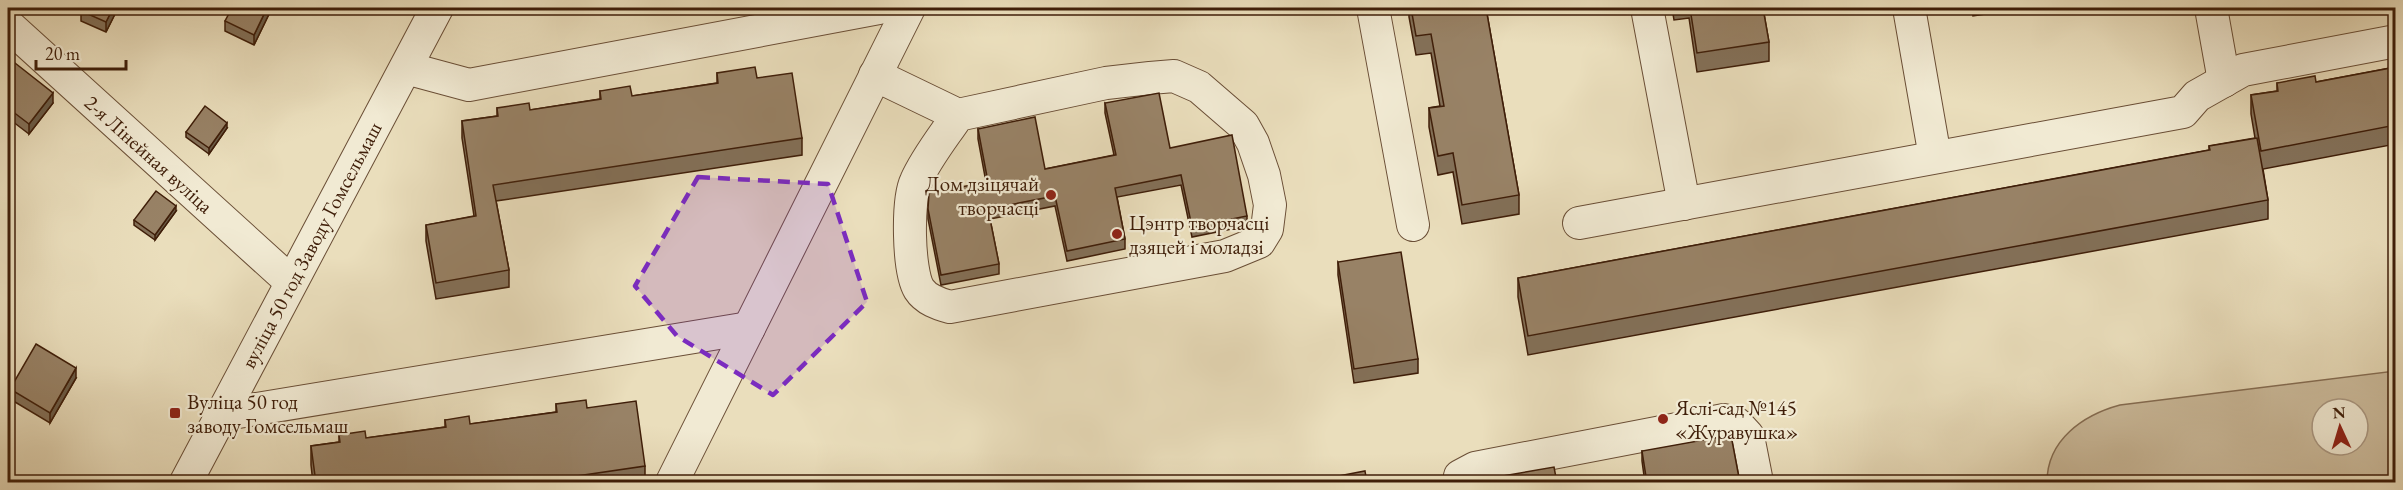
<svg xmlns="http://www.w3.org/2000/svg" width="2403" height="490" font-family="'EB Garamond',serif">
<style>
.green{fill:#cdbd9e;stroke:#866e54;stroke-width:1.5;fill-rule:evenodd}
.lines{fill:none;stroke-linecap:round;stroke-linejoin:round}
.minor-casing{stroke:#6a4e36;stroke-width:34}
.minor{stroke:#f1ead3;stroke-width:32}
.wall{fill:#837058;stroke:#3f1e09;stroke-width:1.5}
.shaded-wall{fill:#6a5b47;stroke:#3f1e09;stroke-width:1.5}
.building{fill:#988266;stroke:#3f1e09;stroke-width:1.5}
.marked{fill:#7b2cbf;fill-opacity:0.2;stroke:#7b2cbf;stroke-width:4.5;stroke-dasharray:12 8;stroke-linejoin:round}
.poi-dot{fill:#8f2418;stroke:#f1ead3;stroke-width:2}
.labels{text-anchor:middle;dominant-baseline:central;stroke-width:4.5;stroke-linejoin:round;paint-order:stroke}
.street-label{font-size:21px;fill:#3f1e09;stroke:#f1ead3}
.poi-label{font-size:21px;fill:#3f1e09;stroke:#f1ead3;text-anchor:start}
</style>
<rect width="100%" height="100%" fill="#eadebc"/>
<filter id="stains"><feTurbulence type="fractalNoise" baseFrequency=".00333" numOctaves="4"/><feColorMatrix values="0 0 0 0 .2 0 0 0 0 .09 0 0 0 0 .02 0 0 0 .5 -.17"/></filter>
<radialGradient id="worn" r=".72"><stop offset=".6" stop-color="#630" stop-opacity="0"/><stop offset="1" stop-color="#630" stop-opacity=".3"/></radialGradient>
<path class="green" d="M2395,371V482H2047C2047,440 2083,415 2120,405ZM2322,409H2358V445H2322Z"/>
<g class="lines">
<g class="minor-casing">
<g id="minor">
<polyline points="1373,8 1413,225"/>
<polyline points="1647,8 1684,204"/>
<polyline points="1909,8 1935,157"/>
<polyline points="2211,8 2224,81"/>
<polyline points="8,25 291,282"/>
<polyline points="406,68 469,85 879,8"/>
<path d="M875,75L958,115L1106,83L1150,78L1174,76L1199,87L1243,125L1253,143L1264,175L1270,205L1267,229L1259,242L1225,256L950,307C939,304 926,300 919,289C908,271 907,200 916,181C926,158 944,136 958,115"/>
<polyline points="1579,223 2183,112 2197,96 2243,70 2396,41"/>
<polyline points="220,415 749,328"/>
<polyline points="186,482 437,8"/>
<polyline points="672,482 909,8"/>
<polyline points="1459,482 1460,476 1475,468 1724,420 1737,424 1748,436 1757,482"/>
</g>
</g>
<use href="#minor" class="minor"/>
</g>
<g class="wall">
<polygon points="118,8 106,32 81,21 81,11"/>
<polygon points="272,8 254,45 225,31 225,21"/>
<polygon points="1409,8 1486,8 1519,195 1519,214 1462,224 1453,172 1438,175 1429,127 1429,108 1440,106 1431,53 1416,55 1409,17"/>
<polygon points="1672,8 1763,8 1769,42 1769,61 1697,72 1689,18 1674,20"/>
<polygon points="1972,8 2025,8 1973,16"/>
<polygon points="2396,67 2396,144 2263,169 2268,200 2268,219 1528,355 1518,297 1518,278 2209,150 2209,146 2255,138 2251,114 2251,95 2277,91 2277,83 2316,82"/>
<polygon points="8,73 53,103 29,134 8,118"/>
<polygon points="717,73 757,78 802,138 802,155 496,201 509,270 509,287 436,299 426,241 426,225 474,216 462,138 462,121 497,116 497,108 530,110 600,99 600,91 632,96 717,83"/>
<polygon points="1105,103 1170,148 1247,216 1247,226 1192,237 1181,185 1117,197 1125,239 1125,249 1067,261 1055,206 990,219 999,264 999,274 941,285 928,219 928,209 986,182 978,139 978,129 1045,169 1114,155 1105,113"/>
<polygon points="227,128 209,154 186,137 186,132"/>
<polygon points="176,211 155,240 134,225 134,220"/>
<polygon points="1338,262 1418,359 1418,373 1354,383 1338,275"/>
<polygon points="76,378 50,423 10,399 10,389"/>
<polygon points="556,404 587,408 645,466 645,483 313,483 311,465 311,446 339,442 339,435 366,438 445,427 445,420 470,424 556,412"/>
<polygon points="1642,451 1740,483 1645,483 1642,461"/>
</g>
<g class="shaded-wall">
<polygon points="113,8 118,8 106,32 106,22"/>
<polygon points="267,8 272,8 254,45 254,35"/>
<polygon points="53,93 53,103 29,134 29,124"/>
<polygon points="227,123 227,128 209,154 209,148"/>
<polygon points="176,206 176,211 155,240 155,235"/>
<polygon points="76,368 76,378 50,423 50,413"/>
</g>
<g class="building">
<polygon points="83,8 113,8 106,22 81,11"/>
<polygon points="232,8 267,8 254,35 225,21"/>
<polygon points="1411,8 1486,8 1519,195 1462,205 1453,153 1438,156 1429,108 1444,106 1431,34 1416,36"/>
<polygon points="1690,8 1763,8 1769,42 1697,53"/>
<polygon points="15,63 53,93 29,124 8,108 8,73"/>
<polygon points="755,67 757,78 792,73 802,138 493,185 509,270 436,283 426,225 476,216 462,121 498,116 497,108 529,103 530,110 601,99 600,91 630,86 632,96 718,83 717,73"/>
<polygon points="2396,67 2396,125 2261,151 2251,95 2278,91 2277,83 2315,76 2316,82"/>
<polygon points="1159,93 1170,148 1232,135 1247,216 1192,227 1181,175 1115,188 1125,239 1067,251 1055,196 988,209 999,264 941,275 928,209 929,193 988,182 978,129 1035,117 1045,169 1116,155 1105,103"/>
<polygon points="205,106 227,123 209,148 186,132"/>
<polygon points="2257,138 2268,200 1528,336 1518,278 2210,150 2209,146"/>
<polygon points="156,191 176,206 155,235 134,220"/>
<polygon points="1401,252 1418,359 1354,369 1338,262"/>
<polygon points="36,344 76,368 50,413 10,389"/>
<polygon points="586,400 587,408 636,401 645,466 529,483 316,483 311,446 340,442 339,435 365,431 366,438 446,427 445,420 469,416 470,424 557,412 556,404"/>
<polygon points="1731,435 1740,483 1647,483 1642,451"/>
<polygon points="1554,467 1557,483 1473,483 1474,481"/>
<polygon points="1365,471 1367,483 1334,483 1333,477"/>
</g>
<path class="marked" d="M698,177L828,184L867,302L773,395L677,336L635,286Z"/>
<g class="poi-dot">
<circle cx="1051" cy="195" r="6"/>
<circle cx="1117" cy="234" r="6"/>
<rect x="169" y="407" width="12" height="12" rx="3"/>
<circle cx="1663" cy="419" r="6"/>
</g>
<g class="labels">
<g class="street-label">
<text transform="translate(149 154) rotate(42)">2-я Лінейная вуліца</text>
<text transform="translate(311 245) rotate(-62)">вуліца 50 год Заводу Гомсельмаш</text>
</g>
<g class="poi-label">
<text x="1039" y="183" text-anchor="end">Дом дзіцячай<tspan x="1039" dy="24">творчасці</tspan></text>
<text x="1129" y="222">Цэнтр творчасці<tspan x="1129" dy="24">дзяцей і моладзі</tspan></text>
<text x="187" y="401">Вуліца 50 год<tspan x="187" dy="24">заводу Гомсельмаш</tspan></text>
<text x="1675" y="407">Яслі-сад №145<tspan x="1675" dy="24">«Журавушка»</tspan></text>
</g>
</g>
<rect width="2403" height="490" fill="none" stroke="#eadebc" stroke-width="30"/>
<rect x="9" y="9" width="2385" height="472" fill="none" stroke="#3f1e09" stroke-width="3"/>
<rect x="15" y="15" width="2373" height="460" fill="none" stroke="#3f1e09" stroke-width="1.5"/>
<g transform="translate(2340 427) rotate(356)"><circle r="28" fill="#f1ead3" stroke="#aa9882" stroke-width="1.5"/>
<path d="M0-4.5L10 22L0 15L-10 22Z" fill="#8f2418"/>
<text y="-9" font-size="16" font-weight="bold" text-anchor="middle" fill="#3f1e09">N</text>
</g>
<path d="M36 60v9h90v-9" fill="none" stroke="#3f1e09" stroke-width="3"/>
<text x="45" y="60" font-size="18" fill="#3f1e09" stroke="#f1ead3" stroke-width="4.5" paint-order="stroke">20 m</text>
<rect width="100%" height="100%" filter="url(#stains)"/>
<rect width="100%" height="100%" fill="url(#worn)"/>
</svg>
